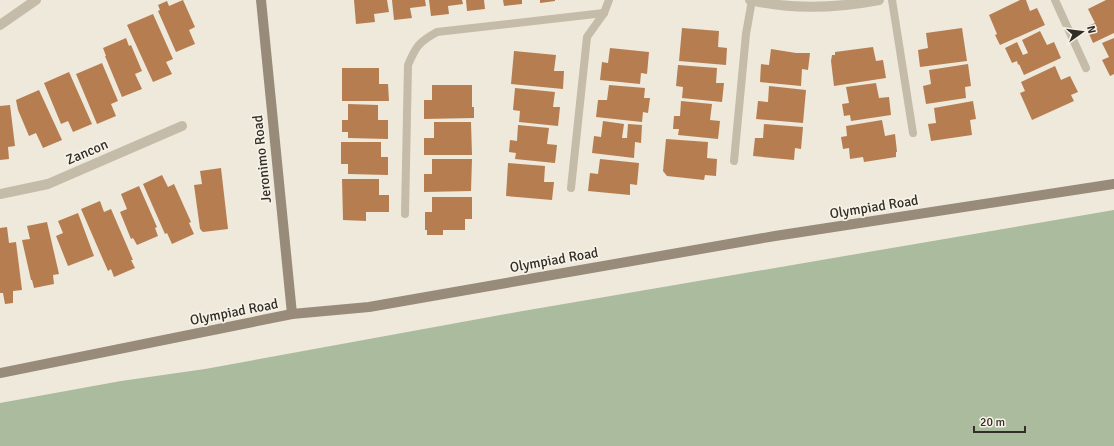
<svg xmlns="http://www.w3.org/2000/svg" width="1114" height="446" font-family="Signika,sans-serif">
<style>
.green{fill:#abbb9d}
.building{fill:#b67d51}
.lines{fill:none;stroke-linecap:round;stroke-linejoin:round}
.lane{stroke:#c4bba9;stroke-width:8}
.street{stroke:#c4bba9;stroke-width:10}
.secondary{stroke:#988b7a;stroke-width:10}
.labels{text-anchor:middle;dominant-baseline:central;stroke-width:3.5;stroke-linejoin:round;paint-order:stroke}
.street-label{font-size:14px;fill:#322d27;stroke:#f6f2e7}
</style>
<rect width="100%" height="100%" fill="#eee9db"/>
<polygon class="green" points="1114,210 1114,446 0,446 0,403 121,381 205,369 517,312"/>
<g class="building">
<polygon points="183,0 195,27 189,30 195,44 176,52 158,11 160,10 158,5 167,1 169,6"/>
<polygon points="354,0 387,0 389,12 374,14 375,22 356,24"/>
<polygon points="392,0 425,0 426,6 410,8 412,18 394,20"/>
<polygon points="429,0 462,0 463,4 448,6 449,14 431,16"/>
<polygon points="466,0 484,0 485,9 467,11"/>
<polygon points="503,0 522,0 522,4 504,6"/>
<polygon points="540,0 555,0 555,1 540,3"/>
<polygon points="1020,0 1026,0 1030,11 1037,8 1045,25 1000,45 995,35 997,34 989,15"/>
<polygon points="1106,0 1114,0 1114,33 1093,43 1086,27 1095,23 1088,9"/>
<polygon points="153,14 173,59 166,62 172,74 153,82 127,25"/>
<polygon points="682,28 719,31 718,47 727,48 726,65 679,61"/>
<polygon points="962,28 967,61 920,67 918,50 928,48 926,33"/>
<polygon points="1040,31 1047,45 1054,42 1061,58 1024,75 1019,64 1018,65 1017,61 1012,63 1005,48 1017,42 1023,55 1028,53 1022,40"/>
<polygon points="126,38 129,46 131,45 142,71 135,74 142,89 122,97 105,56 106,56 103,48"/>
<polygon points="1114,38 1114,74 1110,76 1102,60 1109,57 1102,43"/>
<polygon points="873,47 876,61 883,60 886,78 834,86 831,61 832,55 835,55 835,52"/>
<polygon points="610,48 649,52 647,74 641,73 640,84 600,80 602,62 608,63"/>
<polygon points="771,49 796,53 810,53 808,70 802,69 801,86 760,82 761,64 769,65"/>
<polygon points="514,51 556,55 554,71 564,71 563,89 511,84"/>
<polygon points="102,63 118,101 111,104 116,116 97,124 76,74"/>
<polygon points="968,64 971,86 965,87 966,98 926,104 923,86 931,84 929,70"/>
<polygon points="678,65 717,68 716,83 724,83 722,102 682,98 683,87 676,86"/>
<polygon points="1055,66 1061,80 1070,76 1078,92 1071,95 1074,101 1032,120 1020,93 1025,91 1021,82"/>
<polygon points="342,68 379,68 379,84 388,84 389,101 342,101"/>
<polygon points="69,72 92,124 73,132 68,121 61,124 44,83"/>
<polygon points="876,83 879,98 889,97 891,115 851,121 850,115 844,116 842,104 849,103 846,87"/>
<polygon points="432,85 472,85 472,107 474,107 474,118 424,119 424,100 432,100"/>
<polygon points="609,85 645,88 644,98 650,98 648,113 643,112 642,122 596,117 598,100 607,100"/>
<polygon points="769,86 806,90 803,123 756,119 758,101 768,102"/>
<polygon points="515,88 555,92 553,107 560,107 558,126 519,122 520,111 513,110"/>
<polygon points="39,90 62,140 43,148 36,133 29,136 18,110 16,100"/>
<polygon points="681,101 712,104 710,120 720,121 718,139 678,135 679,129 673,129 674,116 680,116"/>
<polygon points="973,101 976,119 970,120 972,135 931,141 928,124 936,123 934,108"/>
<polygon points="348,104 378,105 378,120 388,120 388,139 348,138 348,132 342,132 342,120 348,120"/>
<polygon points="10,105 15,146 8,147 9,159 0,160 0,106"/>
<polygon points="882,120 885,136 895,134 897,152 896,152 896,157 864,162 863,157 850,159 849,148 843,149 841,137 847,136 846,126"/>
<polygon points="603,121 624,124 622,138 627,138 628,124 642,125 641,143 635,142 634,158 592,153 594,136 601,137"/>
<polygon points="434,122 471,122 472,155 424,155 424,138 434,138"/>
<polygon points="764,124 803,127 801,149 795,148 794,160 753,156 755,138 763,138"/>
<polygon points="518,125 549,128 547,144 557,145 555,163 515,159 516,153 509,152 510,140 517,141"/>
<polygon points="666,139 708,142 707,158 717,159 716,176 705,175 704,180 667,176 663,171"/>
<polygon points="341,142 381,142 381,157 388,157 388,175 348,174 348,164 341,164"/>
<polygon points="432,159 472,159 471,191 424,192 424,174 432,174"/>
<polygon points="600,159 639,163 637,185 630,184 630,195 588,191 590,173 598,174"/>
<polygon points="508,163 545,166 544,182 554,182 552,200 506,196"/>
<polygon points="221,168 228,229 203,232 200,229 194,185 202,184 200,171"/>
<polygon points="162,175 168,187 174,184 191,222 189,223 194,234 172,244 167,233 165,234 143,184"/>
<polygon points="342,179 379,179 379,195 389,195 389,212 366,212 366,221 343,220"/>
<polygon points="139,186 157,227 155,228 158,236 137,245 133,238 131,239 120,212 127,209 121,194"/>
<polygon points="432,197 472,197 472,219 465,219 465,230 443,230 443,235 427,235 427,230 425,230 425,212 432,212"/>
<polygon points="100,201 104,212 111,209 133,260 131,260 135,268 114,277 111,269 108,271 81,209"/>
<polygon points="78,213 94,256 68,266 56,236 63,233 58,221"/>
<polygon points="47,222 59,274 53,275 54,284 34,288 32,280 31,280 22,240 30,239 27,226"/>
<polygon points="7,227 9,243 16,242 22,290 13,291 13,303 5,304 3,293 0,293 0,228"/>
</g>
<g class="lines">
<g class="lane">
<polyline points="892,0 913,133"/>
<polyline points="1055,0 1086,68"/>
<polyline points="734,161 746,34 752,0"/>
<polyline points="571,188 587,37 604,13 609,0"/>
<path d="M405,214L408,65C416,46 419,42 437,32L604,13"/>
</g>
<g class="street">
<path d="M750,0C792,10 837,8 879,0"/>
<polyline points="0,25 36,0"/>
<polyline points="0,194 48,184 182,126"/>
</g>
<g class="secondary">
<polyline points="261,0 292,314"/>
<polyline points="0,373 292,314 369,307 775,236 1114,184"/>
</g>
</g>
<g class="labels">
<g class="street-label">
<text transform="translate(87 152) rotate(-23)">Zancon</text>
<text transform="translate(262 159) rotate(-96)">Jeronimo Road</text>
<text transform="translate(874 207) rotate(-9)">Olympiad Road</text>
<text transform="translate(554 260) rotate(-10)">Olympiad Road</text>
<text transform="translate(234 312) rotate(-11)">Olympiad Road</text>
</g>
</g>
<g transform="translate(1082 32) rotate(76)" stroke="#f6f2e7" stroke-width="3" paint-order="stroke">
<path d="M0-3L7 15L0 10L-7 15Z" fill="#322d27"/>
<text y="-6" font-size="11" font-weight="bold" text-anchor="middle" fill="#322d27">N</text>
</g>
<path d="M974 426v6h51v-6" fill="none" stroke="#322d27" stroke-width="2"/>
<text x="980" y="426" font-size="12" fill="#322d27" stroke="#f6f2e7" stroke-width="3" paint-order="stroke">20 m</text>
</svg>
